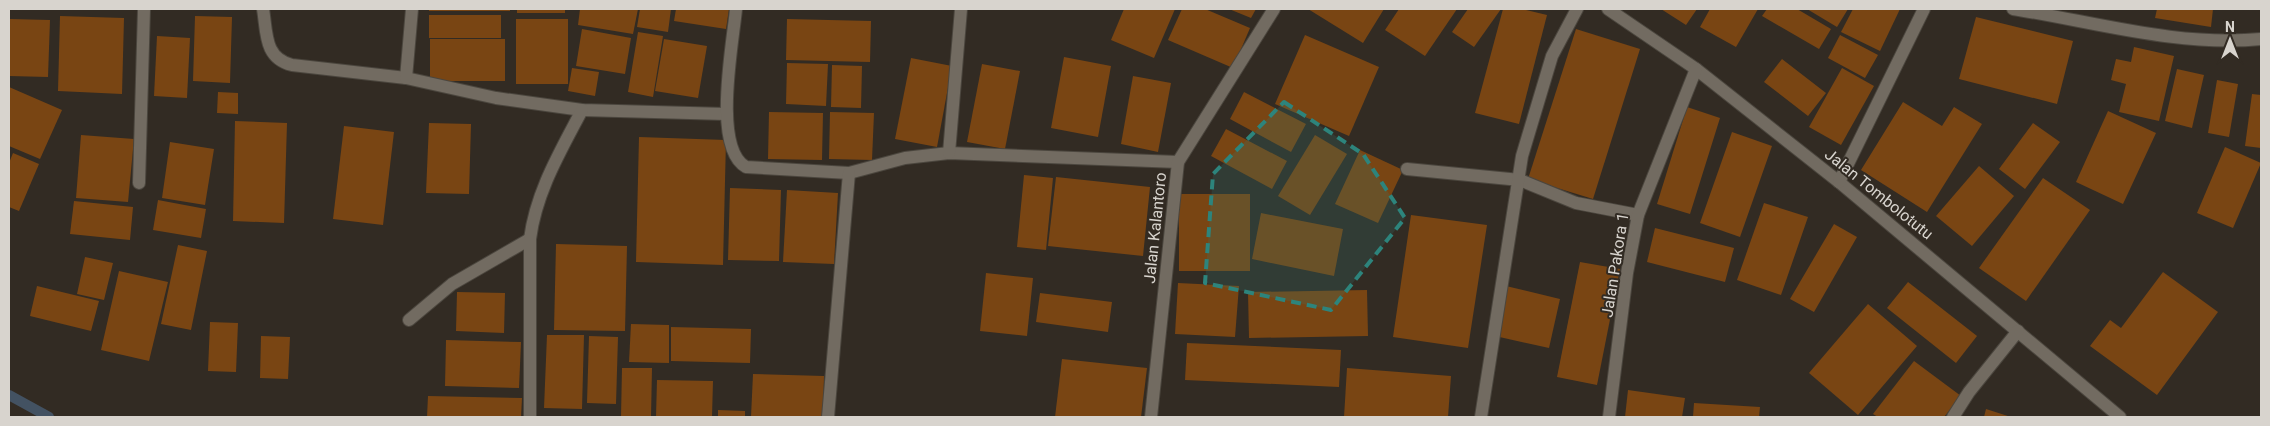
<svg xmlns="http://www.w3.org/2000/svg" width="2270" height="426" font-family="Roboto,sans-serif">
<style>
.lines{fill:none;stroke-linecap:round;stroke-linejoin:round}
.stream{stroke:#435262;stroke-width:10}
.building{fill:#794513}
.minor-casing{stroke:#4b463e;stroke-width:14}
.minor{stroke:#726b61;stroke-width:12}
.marked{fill:#2d847c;fill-opacity:0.2;stroke:#2d847c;stroke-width:4;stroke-dasharray:10 6;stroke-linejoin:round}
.labels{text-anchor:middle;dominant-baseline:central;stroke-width:4;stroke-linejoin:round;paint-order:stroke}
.street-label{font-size:16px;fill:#d8d4ce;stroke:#322b23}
</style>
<rect width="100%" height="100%" fill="#322b23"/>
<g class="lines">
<polyline class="stream" points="9,395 49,417"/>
</g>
<g class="building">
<rect x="429" y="9" width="81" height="2"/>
<rect x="517" y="9" width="48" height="4"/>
<polygon points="580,9 638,9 633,34 578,25"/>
<polygon points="640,9 671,9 668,32 637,27"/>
<polygon points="676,9 729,9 726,29 674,21"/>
<polygon points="1124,9 1175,9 1154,58 1111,40"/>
<polygon points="1182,9 1205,9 1250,28 1233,68 1168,40"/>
<polygon points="1229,9 1256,9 1251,18"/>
<polygon points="1308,9 1384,9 1363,43"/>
<polygon points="1399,9 1457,9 1425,56 1385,30"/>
<polygon points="1468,9 1501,9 1474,47 1452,32"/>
<polygon points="1503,9 1522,9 1547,15 1519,124 1475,113"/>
<polygon points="1661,9 1697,9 1686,25"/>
<polygon points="1710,9 1758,9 1736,47 1700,27"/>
<polygon points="1767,9 1797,9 1831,29 1819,49 1762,16"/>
<polygon points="1807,9 1848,9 1837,27"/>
<polygon points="1853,9 1900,9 1880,51 1841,32"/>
<polygon points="2157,9 2213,9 2211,27 2155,18"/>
<rect x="429" y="15" width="72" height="23"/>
<polygon points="60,16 124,18 122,94 58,91"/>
<polygon points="195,16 232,17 230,83 193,81"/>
<polygon points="1976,17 2073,41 2057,104 1959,79"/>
<polygon points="9,19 50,20 48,77 9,76"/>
<rect x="516" y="19" width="52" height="65"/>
<polygon points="787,19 871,21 870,62 786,60"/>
<polygon points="582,29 631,38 625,74 576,66"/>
<polygon points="1576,29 1640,49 1593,199 1528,179"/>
<polygon points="638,32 663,36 653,97 628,92"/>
<polygon points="1305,35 1379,67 1349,136 1275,104"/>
<polygon points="1840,35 1878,55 1865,78 1828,58"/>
<polygon points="157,36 190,38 187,98 154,96"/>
<rect x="430" y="39" width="75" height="42"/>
<polygon points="664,39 707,46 698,98 655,91"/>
<polygon points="2134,47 2174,56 2159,121 2119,112 2126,84 2111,80 2116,59 2131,62"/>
<polygon points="1064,57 1111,66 1098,137 1051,128"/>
<polygon points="911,58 952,66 937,147 895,139"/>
<polygon points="1782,59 1826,93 1808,116 1764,82"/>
<polygon points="787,63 828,64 826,106 786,104"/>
<polygon points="982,64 1020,71 1005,149 967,142"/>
<polygon points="832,65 862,66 861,108 831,107"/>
<polygon points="572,68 599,72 595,96 568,91"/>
<polygon points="1842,68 1874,86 1841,145 1809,127"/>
<polygon points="2177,69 2204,75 2192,128 2165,121"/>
<polygon points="1133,76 1171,83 1158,152 1121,144"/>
<polygon points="2217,80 2238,84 2229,137 2208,133"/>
<polygon points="9,87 62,110 40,159 9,146"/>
<polygon points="218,92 238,93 238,114 217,113"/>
<polygon points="1244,92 1306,124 1291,152 1230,119"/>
<polygon points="2252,94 2261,95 2261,148 2245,146"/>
<polygon points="1903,102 1942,126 1954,107 1982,124 1927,212 1861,170"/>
<polygon points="1687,107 1720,118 1690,214 1657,204"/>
<polygon points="2108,111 2156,133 2123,204 2076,182"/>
<polygon points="769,112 823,113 822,160 768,159"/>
<polygon points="830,112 874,113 872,160 829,159"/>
<polygon points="235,121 287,123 284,223 233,221"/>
<polygon points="429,123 471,124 469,194 426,193"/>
<polygon points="2033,123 2060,142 2025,189 1999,169"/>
<polygon points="344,126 394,132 383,225 333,219"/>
<polygon points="1226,129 1287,161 1272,189 1211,156"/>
<polygon points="1732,132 1772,146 1740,237 1700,223"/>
<polygon points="81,135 134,139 128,202 76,198"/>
<polygon points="1315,135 1347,154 1310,215 1278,196"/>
<polygon points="639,137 726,140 723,265 636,262"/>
<polygon points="170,142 214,149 205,205 162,198"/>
<polygon points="2225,147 2261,163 2233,228 2197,213"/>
<polygon points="1360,150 1403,170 1378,223 1335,204"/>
<polygon points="13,153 39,164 19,211 9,207 9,163"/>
<polygon points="1979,166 2014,196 1972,246 1936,216"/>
<polygon points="1024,175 1053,178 1046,250 1017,247"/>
<polygon points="1056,177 1150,187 1143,256 1048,246"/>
<polygon points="2043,178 2090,210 2026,301 1979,268"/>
<polygon points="730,188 781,190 779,261 728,260"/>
<polygon points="787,190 838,193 834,264 783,262"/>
<rect x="1179" y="194" width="71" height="77"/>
<polygon points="158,200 206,209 201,238 153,230"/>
<polygon points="74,201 133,207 130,240 70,234"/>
<polygon points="1764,203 1808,217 1781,295 1737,280"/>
<polygon points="1261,213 1343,229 1334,276 1252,259"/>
<polygon points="1411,215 1487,225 1468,348 1393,337"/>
<polygon points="1834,224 1857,237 1814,312 1790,299"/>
<polygon points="1655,228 1734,248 1725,282 1647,262"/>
<polygon points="556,244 627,246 625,331 554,330"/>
<polygon points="178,245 207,251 191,330 161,324"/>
<polygon points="85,257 113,263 104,300 77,294"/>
<polygon points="1580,262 1620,269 1597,385 1557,377"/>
<polygon points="119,271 168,282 149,361 101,350"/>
<polygon points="2163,272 2218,312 2157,395 2090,346 2110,320 2121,328"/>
<polygon points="986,273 1033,278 1027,336 980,331"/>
<polygon points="1908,282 1977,336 1956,363 1887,308"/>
<polygon points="1178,283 1239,286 1235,337 1175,334"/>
<polygon points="37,286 99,301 91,331 30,316"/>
<polygon points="1506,286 1560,299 1549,348 1495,336"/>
<polygon points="1367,290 1368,336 1249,338 1248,292"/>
<polygon points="457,292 505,293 504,333 456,331"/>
<polygon points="1040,293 1112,302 1108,332 1036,322"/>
<polygon points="1868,304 1917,346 1858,415 1809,373"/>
<polygon points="210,322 238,323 236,372 208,371"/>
<polygon points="631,324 669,325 669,363 629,362"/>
<polygon points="671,327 751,329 750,363 671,361"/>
<polygon points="547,335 584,335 582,409 544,408"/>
<polygon points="261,336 290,337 288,379 260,378"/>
<polygon points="589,336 618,337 616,404 587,403"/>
<polygon points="446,340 521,342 519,388 445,386"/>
<polygon points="1187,343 1341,350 1339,387 1185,380"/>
<polygon points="1062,359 1147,368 1141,417 1055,417"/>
<polygon points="1914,361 1961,396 1944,417 1878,417 1873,414"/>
<polygon points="622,368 652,368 651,417 621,417"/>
<polygon points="1347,368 1451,376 1448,417 1344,417"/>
<polygon points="753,374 824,376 823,417 751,417"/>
<polygon points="657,380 713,381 712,417 656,417"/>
<polygon points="1628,390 1685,398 1682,417 1625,417"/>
<polygon points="428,396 522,398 521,417 427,417"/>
<polygon points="1694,403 1760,407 1759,417 1693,417"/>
<polygon points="1986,409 2011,417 1984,417"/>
<polygon points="718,410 745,411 745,417 718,417"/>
</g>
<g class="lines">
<g class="minor-casing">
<g id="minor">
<path d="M263,9C267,33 264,58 292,65L406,78L496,98L582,110L726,114"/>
<path d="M736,9C733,43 712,148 746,167L849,173L905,158L949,153L1178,162"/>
<polyline points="1608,9 1696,69 1839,182 2120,417"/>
<path d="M2013,9C2095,22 2178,47 2261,39"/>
<polyline points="406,78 412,9"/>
<polyline points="949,153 961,9"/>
<polyline points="1407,169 1520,180 1576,203 1638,215"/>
<polyline points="1839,182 1924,9"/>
<polyline points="139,183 144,9"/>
<polyline points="409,320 452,284 530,239"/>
<path d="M530,417V239C536,192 560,152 582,110"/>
<polyline points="828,417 849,173"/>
<polyline points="1151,417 1178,162 1274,9"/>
<polyline points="1481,417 1522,156 1552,56 1577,9"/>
<polyline points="1609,417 1627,273 1638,215 1696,69"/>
<polyline points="1953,417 1969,392 2018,331"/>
</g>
</g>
<use href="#minor" class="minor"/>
</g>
<path class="marked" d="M1284,102L1363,154L1405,218L1331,310L1205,283L1213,174Z"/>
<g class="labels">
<g class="street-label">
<text transform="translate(1879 194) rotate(39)">Jalan Tombolotutu</text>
<text transform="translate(1155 228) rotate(-84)">Jalan Kalantoro</text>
<text transform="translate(1615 265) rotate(-81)">Jalan Pakora 1</text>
</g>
</g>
<rect width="2270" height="426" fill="none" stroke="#d8d4ce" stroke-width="20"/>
<g transform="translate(2230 40)" stroke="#322b23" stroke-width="4" paint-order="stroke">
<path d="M0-4L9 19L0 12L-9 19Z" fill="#d8d4ce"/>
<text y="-8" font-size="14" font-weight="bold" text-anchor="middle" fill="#d8d4ce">N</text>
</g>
</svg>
